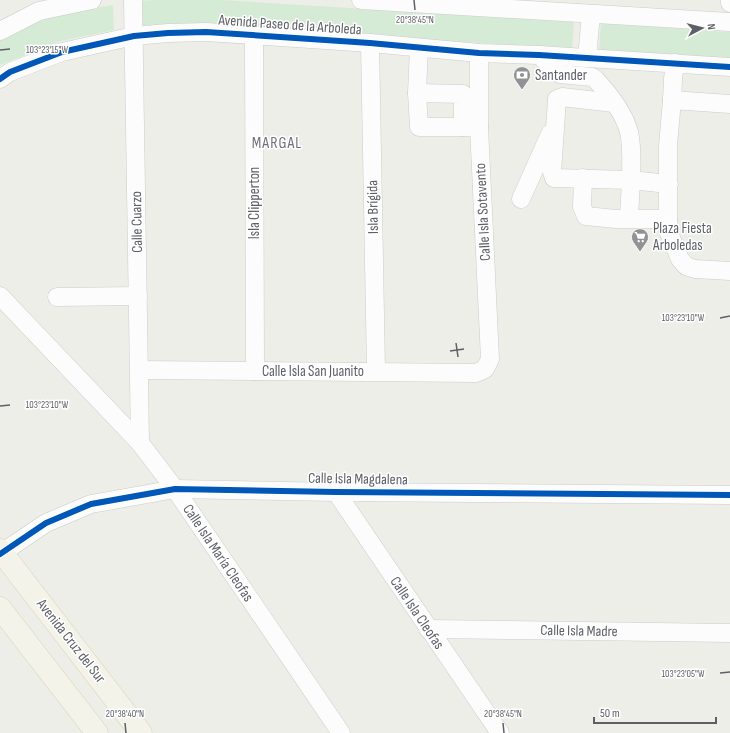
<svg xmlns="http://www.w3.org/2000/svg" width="730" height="733" font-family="'Sofia Sans Condensed',sans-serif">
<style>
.green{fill:#d6ebd6}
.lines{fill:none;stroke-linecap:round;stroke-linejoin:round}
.minor-casing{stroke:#cbccca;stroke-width:19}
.major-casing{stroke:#d6d3b5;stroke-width:23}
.minor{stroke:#fcfcfc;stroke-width:18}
.major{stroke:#f3f3e9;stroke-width:22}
.cycleway-casing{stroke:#fff;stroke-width:8}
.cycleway{stroke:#0057b8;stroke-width:6}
.ticks{fill:none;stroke:#5d6067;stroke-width:1.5}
.labels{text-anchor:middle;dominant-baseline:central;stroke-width:3;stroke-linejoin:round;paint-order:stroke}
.street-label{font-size:15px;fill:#5d6067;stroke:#fff}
.poi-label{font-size:15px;fill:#5d6067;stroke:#fff;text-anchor:start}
.neighbourhood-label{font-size:16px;letter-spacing:1px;fill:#6e7179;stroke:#fff}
.ticks-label{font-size:10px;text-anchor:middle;fill:#5d6067;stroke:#fff;stroke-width:3;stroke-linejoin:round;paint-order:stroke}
</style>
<rect width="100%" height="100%" fill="#eeeee8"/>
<g class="green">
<polygon points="155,0 223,0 574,22 572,49 188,24 140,27 140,1"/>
<polygon points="113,5 114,30 61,41 0,65 0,38 55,15"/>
<polygon points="601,23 730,32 730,59 599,50"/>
</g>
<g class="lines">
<g class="minor-casing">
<g id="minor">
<polyline points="133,0 140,443"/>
<polyline points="361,0 730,22"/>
<polyline points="730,0 730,3"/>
<polyline points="0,31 39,11 92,0"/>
<polyline points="254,35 255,371"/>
<polyline points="370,43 376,371"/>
<polyline points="419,48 417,93 419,127 479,127"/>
<path d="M539,55L560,74L592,77L596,80C609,94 624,113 629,132C634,154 630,195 629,218"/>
<polyline points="587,58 591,14"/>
<polyline points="0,79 10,72 62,52 134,36 168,33 206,32 370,43 479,53 539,55 730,67"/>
<polyline points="417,93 463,94 463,127"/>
<polyline points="672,100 673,79 675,63"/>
<polyline points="614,103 562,97 557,99 552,172 554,178 630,180 669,184"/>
<polyline points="730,104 672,100 668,146 668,231 680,259 686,266 695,269 730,271"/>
<polyline points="583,178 582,207 586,216 616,219 668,219"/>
<polyline points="521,199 550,134"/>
<polyline points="0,296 140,443 175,489 341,733"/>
<polyline points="57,297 138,296"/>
<polyline points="140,370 476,373 485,369 490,359 479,127 479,53"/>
<polyline points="336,492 500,733"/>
<polyline points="0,554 46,523 91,504 175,489 336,492 730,495"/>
<polyline points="428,629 730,633"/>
</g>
</g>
<g class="major-casing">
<g id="major">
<polyline points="0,550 141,733"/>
<polyline points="0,608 97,733"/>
</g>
</g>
<use href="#minor" class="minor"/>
<use href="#major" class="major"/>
<g class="cycleway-casing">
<g id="cycleway">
<polyline points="0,79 10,72 62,52 134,36 168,33 206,32 370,43 479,53 539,55 730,67"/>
<polyline points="0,554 46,523 91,504 175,489 336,492 730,495"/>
</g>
</g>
<use href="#cycleway" class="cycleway"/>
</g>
<path class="ticks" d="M414,0L415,10M0,50L10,49M720,318L730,316M456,343L458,357M450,351L464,349M0,406L10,405M720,673L730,672M125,723L126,733M503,723L504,733"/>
<defs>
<g id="bank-pin" transform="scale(0.9)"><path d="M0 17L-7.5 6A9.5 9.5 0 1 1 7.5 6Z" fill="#909294" stroke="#fff"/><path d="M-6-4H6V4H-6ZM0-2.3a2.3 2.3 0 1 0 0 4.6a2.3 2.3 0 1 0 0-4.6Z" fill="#fff"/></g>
<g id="supermarket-pin" transform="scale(0.9)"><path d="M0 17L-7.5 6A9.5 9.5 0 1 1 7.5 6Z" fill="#909294" stroke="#fff"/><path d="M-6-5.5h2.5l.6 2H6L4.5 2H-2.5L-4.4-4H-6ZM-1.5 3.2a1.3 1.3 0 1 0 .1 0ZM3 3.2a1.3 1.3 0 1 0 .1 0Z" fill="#fff"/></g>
</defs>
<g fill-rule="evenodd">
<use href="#bank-pin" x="522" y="75"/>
<use href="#supermarket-pin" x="640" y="237"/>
</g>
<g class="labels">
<g class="street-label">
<text transform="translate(290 25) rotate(4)">Avenida Paseo de la Arboleda</text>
<text transform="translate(254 203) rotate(-90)">Isla Clipperton</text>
<text transform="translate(373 207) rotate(-91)">Isla Brígida</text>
<text transform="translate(483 212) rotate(-93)">Calle Isla Sotavento</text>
<text transform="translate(137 222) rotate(-91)">Calle Cuarzo</text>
<text x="313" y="371">Calle Isla San Juanito</text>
<text transform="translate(358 479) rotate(1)">Calle Isla Magdalena</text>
<text transform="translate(218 553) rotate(56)">Calle Isla María Cleofas</text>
<text transform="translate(417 613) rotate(56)">Calle Isla Cleofas</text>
<text transform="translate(579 631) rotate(1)">Calle Isla Madre</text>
<text transform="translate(71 641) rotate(52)">Avenida Cruz del Sur</text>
</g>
<g class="poi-label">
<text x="535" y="75">Santander</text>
<text x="653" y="228">Plaza Fiesta<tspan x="653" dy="17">Arboledas</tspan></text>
</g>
<g class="neighbourhood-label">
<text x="277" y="143">MARGAL</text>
</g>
</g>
<g class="ticks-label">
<text x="415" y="23">20°38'45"N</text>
<text x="47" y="53">103°23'15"W</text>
<text x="683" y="321">103°23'10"W</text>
<text x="47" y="408">103°23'10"W</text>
<text x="683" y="677">103°23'05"W</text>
<text x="125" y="717">20°38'40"N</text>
<text x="503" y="717">20°38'45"N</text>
</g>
<g transform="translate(702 28) rotate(83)" stroke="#ffffff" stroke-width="3" paint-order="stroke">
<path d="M0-3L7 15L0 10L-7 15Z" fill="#5d6067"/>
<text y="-6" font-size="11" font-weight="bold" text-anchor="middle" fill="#5d6067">N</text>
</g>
<path d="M594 717v6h122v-6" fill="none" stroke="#5d6067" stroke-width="2"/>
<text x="600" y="717" font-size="12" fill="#5d6067" stroke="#ffffff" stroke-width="3" paint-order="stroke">50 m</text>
</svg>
